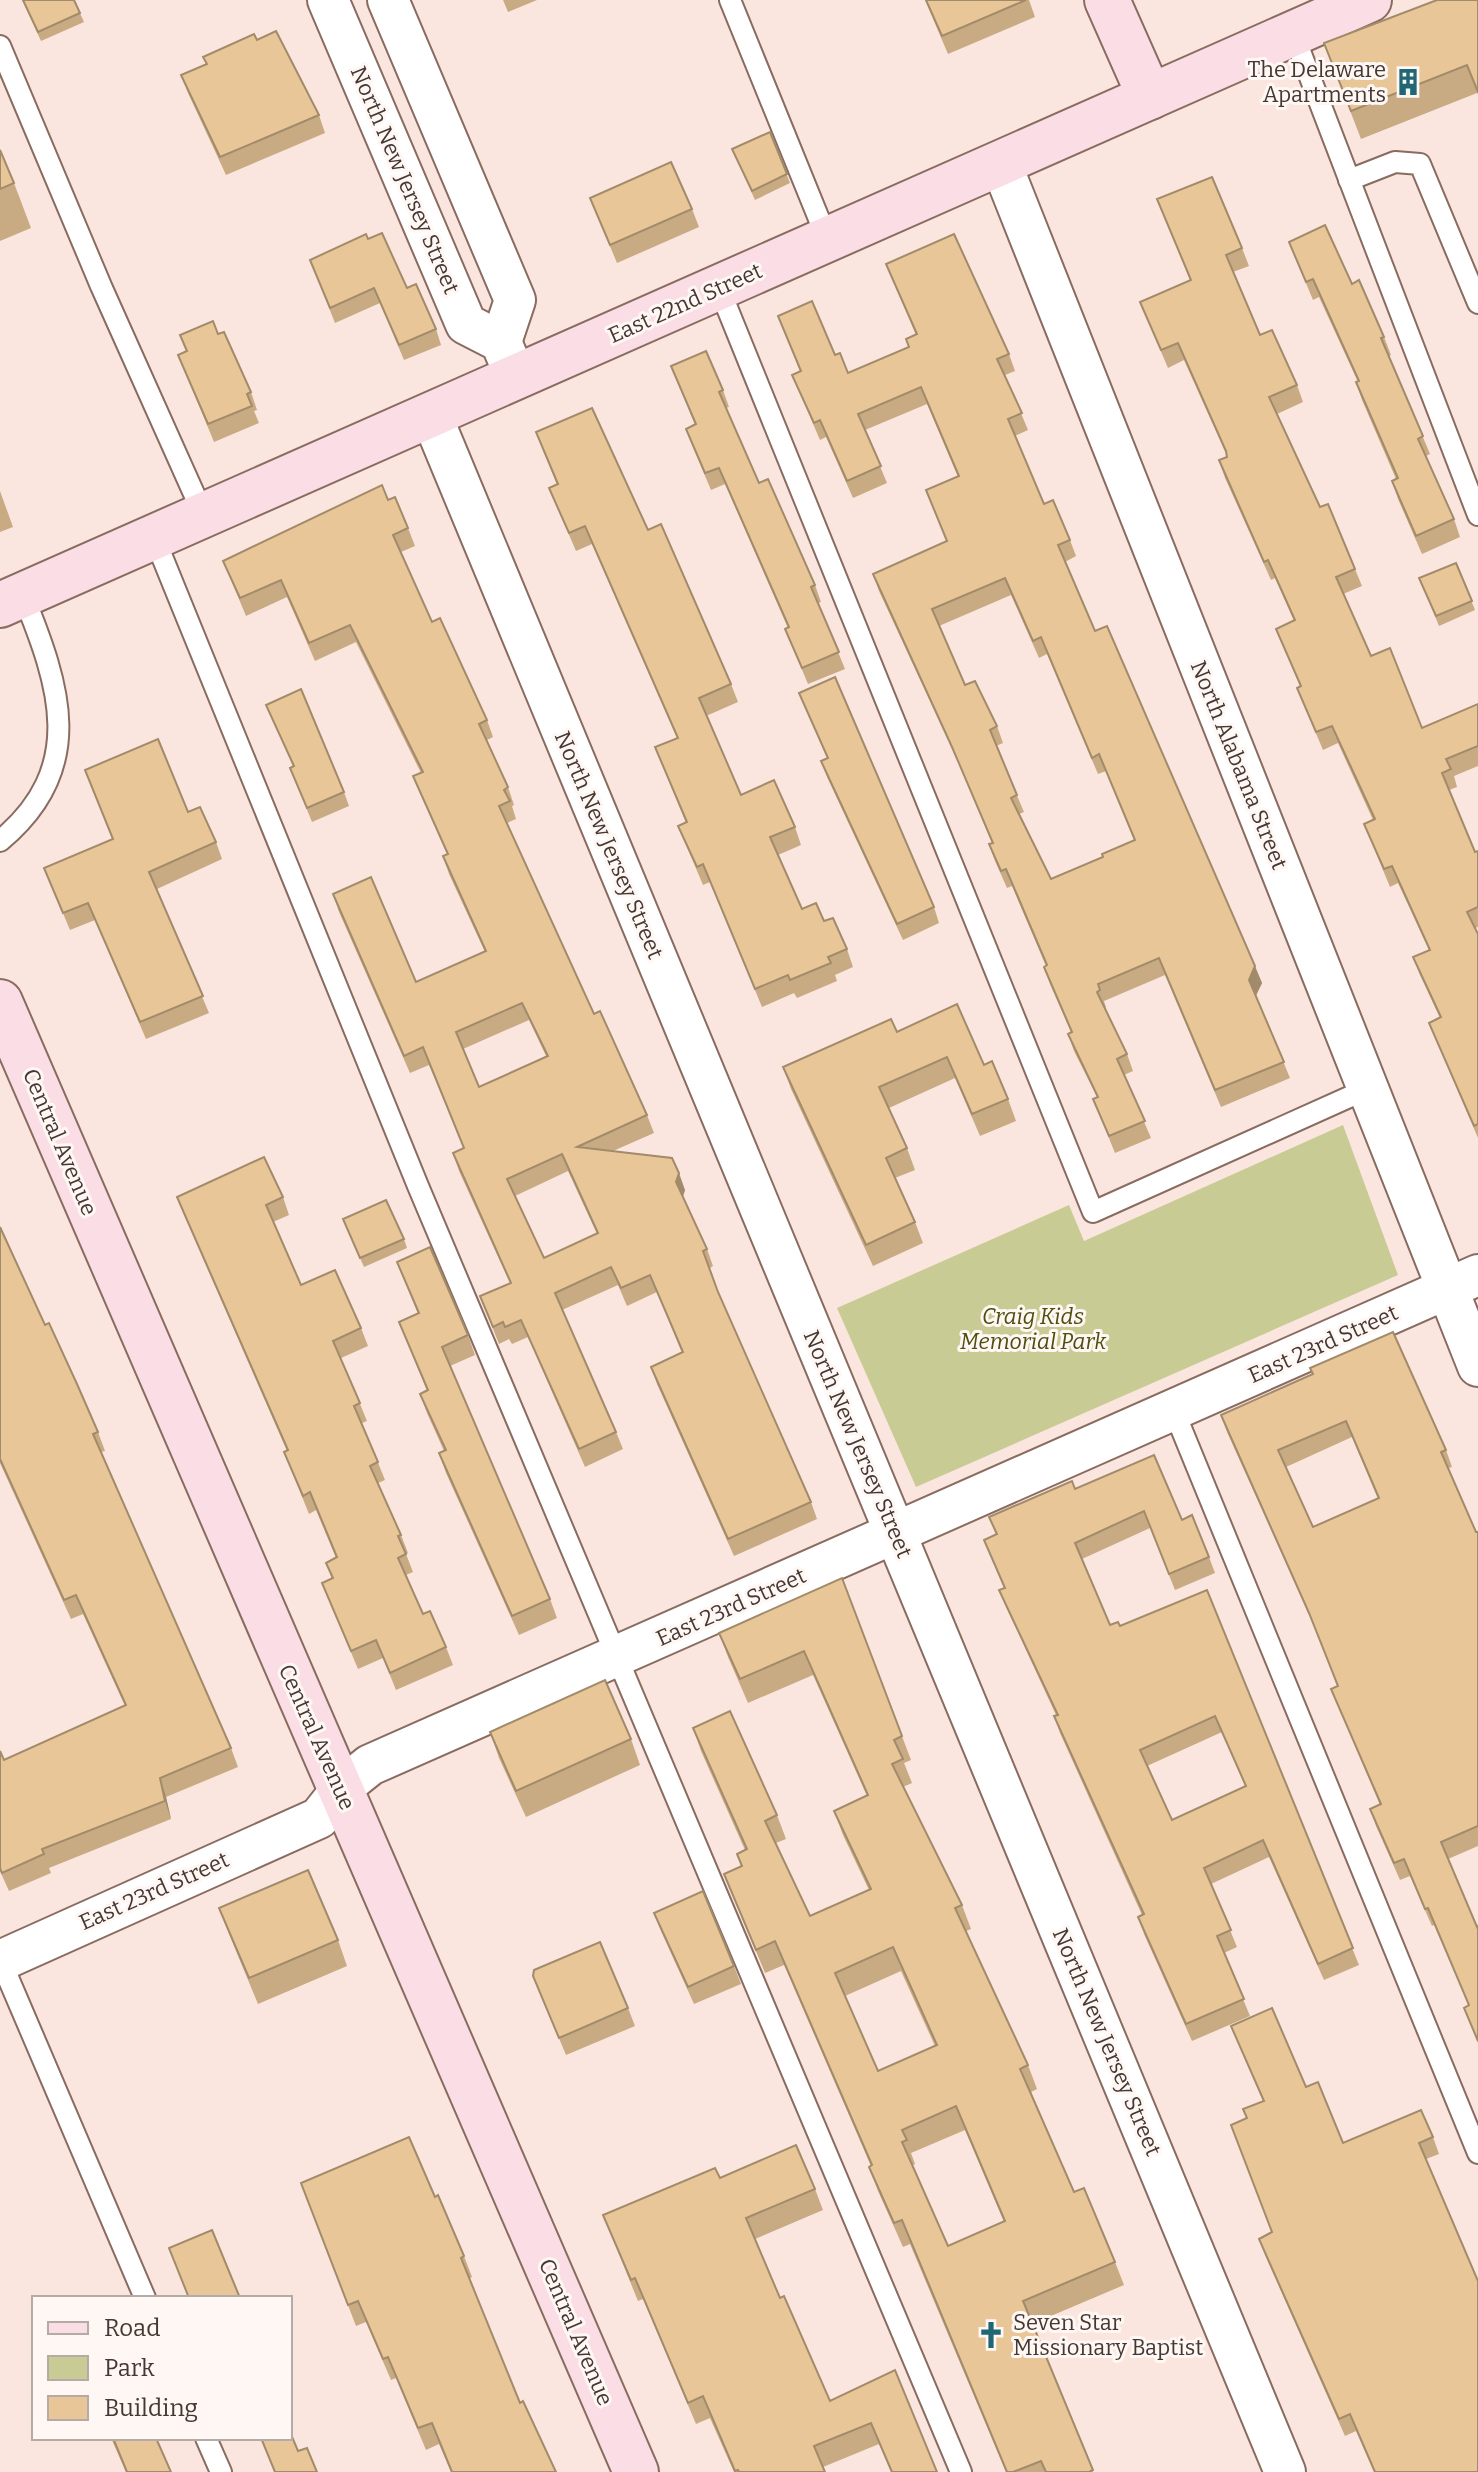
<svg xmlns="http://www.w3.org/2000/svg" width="1478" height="2472" font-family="Bitter,serif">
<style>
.green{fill:#c9cb95}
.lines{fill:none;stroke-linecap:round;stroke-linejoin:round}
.service-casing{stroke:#896b60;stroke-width:24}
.minor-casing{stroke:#896b60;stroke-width:44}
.secondary-casing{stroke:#896b60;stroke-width:48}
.service{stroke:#fff;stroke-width:20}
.minor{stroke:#fff;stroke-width:40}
.secondary{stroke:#fbdee5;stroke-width:44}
.wall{fill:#c8aa83;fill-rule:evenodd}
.shaded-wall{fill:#a28b6a}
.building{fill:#e8c698;stroke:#a28b6a;stroke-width:2;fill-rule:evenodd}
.labels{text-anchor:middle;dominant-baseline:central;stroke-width:6;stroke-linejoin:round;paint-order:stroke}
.poi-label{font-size:22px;fill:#453833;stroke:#fef7f4;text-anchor:end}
.street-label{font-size:22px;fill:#453833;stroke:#fef7f4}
.park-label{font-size:22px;font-style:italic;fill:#4e4e0e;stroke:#fef7f4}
</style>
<rect width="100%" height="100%" fill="#fbe6df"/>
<polygon class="green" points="1343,1125 1398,1275 916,1487 837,1308 1069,1205 1084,1241"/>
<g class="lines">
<g class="service-casing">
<g id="service">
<polyline points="730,0 828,241"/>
<polyline points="1293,33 1478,515"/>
<polyline points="0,46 101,286 204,516"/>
<polyline points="1349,180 1395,162 1420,164 1478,303"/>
<polyline points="719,288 1093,1212 1367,1089"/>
<polyline points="154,537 418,1186 961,2472"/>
<path d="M0,841C88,768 60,686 23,595"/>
<polyline points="1174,1411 1478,2153"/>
<polyline points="0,1959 145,2298"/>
<polyline points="206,2438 221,2472"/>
</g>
</g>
<g class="minor-casing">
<g id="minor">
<polyline points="328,0 466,324 501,342 516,378"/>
<polyline points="388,0 515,300 501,342"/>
<polyline points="1001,164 1478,1366"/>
<polyline points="431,415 1285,2472"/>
<polyline points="0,1961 319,1818 345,1785 370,1765 1478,1275"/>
</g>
</g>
<g class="secondary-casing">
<g id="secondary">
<polyline points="1107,0 1150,97"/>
<polyline points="0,605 1369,0"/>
<polyline points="0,1002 636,2472"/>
</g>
</g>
<use href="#service" class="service"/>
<use href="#minor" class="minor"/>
<use href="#secondary" class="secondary"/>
</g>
<g class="wall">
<polygon points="22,0 74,0 84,22 41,41"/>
<polygon points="503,0 537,0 508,12"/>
<polygon points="925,0 1029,0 1035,17 948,54"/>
<polygon points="1478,0 1478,94 1477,93 1361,139 1324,43"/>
<polygon points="257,40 319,115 325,133 226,175 188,93 181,75 206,64 203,57"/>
<polygon points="770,132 790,183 755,200 732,149"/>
<polygon points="0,150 14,183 31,228 0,241"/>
<polygon points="590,198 692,209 699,227 617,263"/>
<polygon points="1157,199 1242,248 1249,266 1233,272 1260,335 1297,385 1303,402 1277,414 1320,507 1355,569 1362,586 1343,594 1371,656 1422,728 1478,704 1478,766 1454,776 1457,787 1449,790 1475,852 1478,851 1478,927 1475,928 1478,934 1478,1138 1429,1023 1440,1018 1420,975 1413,957 1429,950 1398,883 1390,887 1364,824 1373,820 1338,743 1323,750 1304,705 1297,688 1300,686 1276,629 1294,621 1275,578 1271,580 1225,478 1219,460 1227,457 1227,456 1184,360 1168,368 1140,302 1190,280"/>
<polygon points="368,239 407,288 436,329 441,345 404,360 380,303 335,323 310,260"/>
<polygon points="1289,242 1352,284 1384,337 1391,355 1389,356 1430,454 1426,456 1454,519 1460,537 1422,554 1398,499 1392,481 1396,479 1362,400 1356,382 1358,382 1319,297 1313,300"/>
<path d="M886,264L1009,354L1015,371L1005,375L1028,430L1015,436L1044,504L1070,540L1076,556L1065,562L1095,631L1262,983L1256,996L1290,1078L1221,1107L1165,975L1104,1001L1106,1007L1105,1008L1127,1054L1133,1071L1124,1075L1151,1138L1115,1153L1093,1099L1097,1097L1074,1051L1068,1034L1071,1032L1050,984L1044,967L1046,966L1012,886L1007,888L995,861L989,844L992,843L959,764L879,591L873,574L947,541L926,490L958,477L927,404L865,430L887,483L853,498L826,437L820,440L792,375L800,371L778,316L835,355L848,373L909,347L916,335ZM1011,595L1039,658L1047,654L1098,774L1106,771L1134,840L1103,857L1051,879L1019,814L1024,812L996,746L1003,743L997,726L965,685L939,626Z"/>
<polygon points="218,334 251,392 257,410 254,411 259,423 214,442 178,355 186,351 180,335"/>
<polygon points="671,366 723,390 729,407 726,408 759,483 815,585 821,602 818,603 845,669 808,684 785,629 788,628 725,484 711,490 692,445 686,429 695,425"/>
<polygon points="536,432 648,530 731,684 738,702 706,716 741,795 795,827 801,845 778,855 802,909 824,921 847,949 853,967 835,975 837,981 797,998 794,993 762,1007 710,882 703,885 678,826 686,823 655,747 677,738 592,544 576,551 549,488 557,485"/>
<polygon points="0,491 13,527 0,532"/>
<path d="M388,500L408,528L415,546L401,552L432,622L487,720L493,737L487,740L508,787L514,805L512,806L516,819L507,823L594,1014L647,1115L654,1133L613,1151L685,1190L683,1197L707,1249L713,1266L710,1268L718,1292L811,1502L817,1519L734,1556L657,1384L651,1367L682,1353L657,1292L627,1306L618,1285L562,1310L616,1432L623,1449L585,1467L528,1337L512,1344L509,1339L499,1344L480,1296L510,1283L459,1171L453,1153L464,1149L429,1065L410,1073L339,912L333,894L416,982L485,952L449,874L443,856L447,854L420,793L413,776L421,773L356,642L315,661L287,597L246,616L223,561ZM529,1020L546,1056L479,1087L463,1049ZM568,1171L597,1234L544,1258L515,1196Z"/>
<polygon points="1456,563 1475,610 1439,626 1423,587"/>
<polygon points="799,693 934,907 939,923 903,940 827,777 821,761 827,758"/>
<polygon points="266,705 344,792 349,806 312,822 290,768 293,766"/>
<polygon points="85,770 188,812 216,842 222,859 157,889 209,1013 146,1039 95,920 70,930 44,868 113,839"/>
<polygon points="897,1032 984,1065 1008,1099 1016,1121 980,1136 955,1078 889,1108 907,1148 915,1170 895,1178 915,1222 923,1243 873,1266 791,1089 783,1067"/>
<polygon points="177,1197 283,1197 289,1215 273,1222 301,1285 361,1328 368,1346 341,1358 367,1421 362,1423 385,1480 378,1483 401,1535 408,1553 406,1554 413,1572 406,1575 423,1614 446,1647 453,1665 396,1690 383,1658 358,1669 322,1583 332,1579 326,1563 336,1558 316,1510 309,1514 284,1452 287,1451 184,1215"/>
<polygon points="343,1219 404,1239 407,1248 364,1267"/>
<polygon points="0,1227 45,1325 98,1432 105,1451 101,1452 231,1748 238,1767 166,1797 171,1819 49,1868 51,1873 9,1891 0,1871 0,1751 4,1760 125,1706 83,1614 71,1619 0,1463"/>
<polygon points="397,1262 468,1335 475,1355 450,1366 550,1599 557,1618 519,1635 446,1473 439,1453 444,1451 427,1413 420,1394 427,1391 399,1322 418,1314"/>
<path d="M1312,1374L1446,1450L1452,1467L1448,1468L1476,1532H1478V1846L1448,1859L1477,1927L1478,1926V2043L1464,2008L1469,2006L1434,1925L1432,1926L1410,1876L1400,1880L1376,1826L1370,1809L1380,1805L1331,1689L1337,1686L1316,1630L1227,1432L1221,1415ZM1352,1437L1378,1499L1313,1527L1286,1467Z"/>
<path d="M1075,1489L1182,1520L1209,1557L1215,1573L1175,1590L1150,1528L1082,1559L1110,1625L1120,1626L1207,1590L1359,1965L1324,1980L1269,1857L1211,1884L1237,1947L1224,1953L1250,2016L1192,2041L1144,1934L1138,1917L1142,1915L1060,1733L1054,1716L1056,1715L1006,1607L999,1590L1004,1588L984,1540L996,1535L989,1517ZM1222,1732L1245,1786L1172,1820L1147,1766Z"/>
<path d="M842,1578L911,1760L904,1763L912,1783L903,1787L962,1905L971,1929L966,1931L1028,2065L1037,2089L1031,2092L1074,2192L1115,2262L1124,2285L1032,2324L1093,2472H1006L910,2244L903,2247L878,2191L869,2167L871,2166L784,1965L765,1973L724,1874L741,1866L737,1854L745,1850L701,1751L693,1728L777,1815L786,1839L776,1843L810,1916L869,1890L843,1835L834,1811L867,1796L813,1675L748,1703L728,1657L719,1633ZM901,1971L935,2046L878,2071L845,1996ZM965,2130L1004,2222L948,2246L913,2165L915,2164L911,2153Z"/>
<polygon points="490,1732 631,1739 640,1765 526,1817 499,1758"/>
<polygon points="219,1908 338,1940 347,1966 258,2004 229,1934"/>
<polygon points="654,1913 734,1966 741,1984 694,2004 661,1931"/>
<polygon points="533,1976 628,2008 635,2026 566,2055"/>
<polygon points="1231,2026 1306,2087 1343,2143 1433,2137 1439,2154 1426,2159 1478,2472 1374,2472 1356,2431 1345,2436 1265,2255 1259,2239 1272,2233 1247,2118 1263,2101"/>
<polygon points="720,2178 815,2189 823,2210 755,2239 780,2298 830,2401 895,2370 937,2472 891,2472 879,2444 823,2467 825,2472 734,2472 710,2418 696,2424 643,2299 638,2301 603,2215"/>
<polygon points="435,2197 464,2256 472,2277 469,2279 520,2403 556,2472 451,2472 439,2444 426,2450 396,2378 391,2380 366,2322 356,2326 309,2204"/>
<polygon points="111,2438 156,2438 171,2472 126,2472"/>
</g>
<g class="shaded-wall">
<polygon points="1255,966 1262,983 1255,997 1249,980"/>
<polygon points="679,1173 685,1190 682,1199 676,1182"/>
<polygon points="160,1778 166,1797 171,1819 165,1801"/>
</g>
<g class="building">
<polygon points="23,0 74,0 80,13 38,32"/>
<polygon points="926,0 1026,0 942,36"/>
<polygon points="1437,0 1478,0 1478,92 1467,65 1351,111 1324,43"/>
<polygon points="276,31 319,115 220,157 181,75 207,64 203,57 254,34 257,40"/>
<polygon points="770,132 787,174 752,191 732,149"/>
<polygon points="0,150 14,183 0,189"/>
<polygon points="671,162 692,209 610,245 590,198"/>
<polygon points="1212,177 1242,248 1226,255 1260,335 1272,330 1297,385 1269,397 1320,507 1328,504 1355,569 1336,577 1371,656 1390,648 1422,728 1478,704 1478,746 1446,759 1451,769 1442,773 1475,852 1478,851 1478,907 1467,912 1478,934 1478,1124 1474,1126 1429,1023 1441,1017 1413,957 1430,950 1392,866 1384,869 1364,824 1375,819 1332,726 1316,732 1297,688 1301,686 1276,629 1295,620 1268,560 1264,562 1219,460 1227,457 1226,451 1178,343 1161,350 1140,302 1191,280 1157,199"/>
<polygon points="1325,225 1352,284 1359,280 1384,337 1381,338 1423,436 1418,439 1454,519 1416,536 1392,481 1398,478 1356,382 1359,381 1313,279 1306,282 1289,242"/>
<polygon points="382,233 407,288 416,284 436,329 399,345 374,288 330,308 310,260 366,234 368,239"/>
<path d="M954,234L1009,354L997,359L1022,413L1008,419L1044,504L1053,500L1070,540L1058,545L1095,631L1107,626L1255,966L1249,980L1284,1062L1215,1090L1159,958L1098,984L1100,990L1097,992L1127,1054L1117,1059L1145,1121L1109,1136L1093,1099L1098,1097L1068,1034L1072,1032L1044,967L1047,965L1006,869L1001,871L989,844L993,843L952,747L873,574L947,541L926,490L959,476L921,387L858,414L881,466L847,481L820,420L814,423L792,375L801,371L778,316L812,301L835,355L840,353L848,373L909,347L906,339L917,334L886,264ZM1005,578L1033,641L1041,637L1092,758L1099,754L1135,840L1102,854L1103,857L1051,879L1011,798L1017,795L990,730L997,726L975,681L965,685L932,609Z"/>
<polygon points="213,321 218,334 224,332 251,392 247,394 252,406 208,424 178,355 187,351 180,335"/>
<polygon points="706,351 723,390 719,392 759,483 768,479 815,585 811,587 839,652 802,668 785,629 789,627 719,468 705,473 686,429 696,424 671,366"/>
<polygon points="592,408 648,530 661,524 731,684 699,698 741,795 774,780 795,827 770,837 802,909 816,903 824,921 833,918 847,949 828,957 831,963 790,980 788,975 755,989 703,864 697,867 678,826 687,822 655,747 678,738 585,526 569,533 549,488 558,484 536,432"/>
<path d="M382,485L388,500L395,497L408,528L393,535L432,622L440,618L487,720L479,724L508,787L504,790L510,801L499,806L594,1014L600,1011L647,1115L577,1147L672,1158L679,1173L676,1182L707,1249L703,1251L718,1292L811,1502L728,1539L651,1367L683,1352L650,1275L621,1288L611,1267L555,1293L616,1432L579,1449L521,1320L505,1327L503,1322L493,1327L480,1296L511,1283L453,1153L464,1148L423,1047L404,1056L333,894L371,877L416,982L486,951L443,856L448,854L413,776L423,772L350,625L309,643L281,580L240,598L223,561ZM522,1003L548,1056L479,1087L456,1032ZM562,1154L598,1233L544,1258L507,1179Z"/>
<polygon points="1456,563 1472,601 1436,616 1419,578"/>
<polygon points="835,677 934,907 897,924 821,761 828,758 799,693"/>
<polygon points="301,689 344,792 307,808 290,768 294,766 266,705"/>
<polygon points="158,739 188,812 200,807 216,842 149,872 203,996 140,1022 88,903 63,913 44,868 113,839 85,770"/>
<polygon points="957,1004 984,1065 992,1061 1008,1099 972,1114 947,1057 879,1087 907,1148 886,1158 915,1222 866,1245 783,1067 891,1019 897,1032"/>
<polygon points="264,1157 283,1197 266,1205 301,1285 335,1270 361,1328 333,1341 360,1403 354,1406 378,1462 370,1466 401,1535 398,1536 406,1554 398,1558 423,1614 430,1611 446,1647 390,1673 376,1640 351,1651 322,1583 333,1578 326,1563 337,1557 310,1492 303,1496 284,1452 288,1450 177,1197"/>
<polygon points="386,1200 404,1239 360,1258 343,1219"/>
<polygon points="0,1227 45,1325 49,1323 77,1384 98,1432 93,1434 231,1748 160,1778 165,1801 42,1849 44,1854 2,1873 0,1868 0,1751 4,1760 126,1705 76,1595 64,1600 0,1459"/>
<polygon points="430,1247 468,1335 442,1347 550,1599 512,1616 439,1453 446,1450 420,1394 428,1390 399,1322 419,1313 397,1262"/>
<path d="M1393,1332L1446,1450L1441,1452L1476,1532H1478V1826L1441,1842L1477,1927L1478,1926V2041L1464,2008L1469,2005L1428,1908L1425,1909L1404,1859L1394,1863L1370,1809L1381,1804L1331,1689L1338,1686L1309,1613L1221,1415L1313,1374L1310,1368ZM1346,1421L1379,1498L1313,1527L1278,1450Z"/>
<path d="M1154,1455L1182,1520L1192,1515L1209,1557L1169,1574L1144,1511L1075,1543L1110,1625L1118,1622L1120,1626L1207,1590L1353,1948L1318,1964L1263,1840L1204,1868L1231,1930L1217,1936L1244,1999L1186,2024L1138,1917L1144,1914L1054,1716L1058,1715L999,1590L1005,1588L984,1540L997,1534L989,1517L1072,1481L1075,1489ZM1215,1716L1246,1786L1172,1820L1140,1750Z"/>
<path d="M842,1578L902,1736L894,1740L903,1759L892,1764L962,1905L955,1908L1028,2065L1020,2069L1074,2192L1084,2188L1115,2262L1023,2301L1093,2470L1089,2472H1046L1041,2461L1013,2472H1007L902,2220L894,2223L869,2167L872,2165L775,1941L756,1950L724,1874L742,1866L737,1854L747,1849L693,1728L730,1711L777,1815L765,1821L810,1916L871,1889L834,1811L868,1795L804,1651L740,1679L719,1633ZM893,1947L937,2045L878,2071L835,1973ZM956,2106L1005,2221L948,2246L902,2142L907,2140L902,2130Z"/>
<polygon points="605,1680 631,1739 516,1791 490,1732"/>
<polygon points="308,1870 338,1940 249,1978 219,1908"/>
<polygon points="703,1891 734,1966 688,1987 654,1913"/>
<polygon points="600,1942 628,2008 559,2038 533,1976 534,1970"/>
<polygon points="1272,2008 1306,2087 1318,2082 1343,2143 1421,2110 1433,2137 1419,2143 1478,2281 1478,2472 1375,2472 1350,2414 1339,2419 1259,2239 1272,2232 1231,2125 1247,2118 1243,2109 1264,2101 1231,2026"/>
<polygon points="409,2137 435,2197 438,2195 464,2256 461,2258 520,2403 523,2401 556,2472 452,2472 432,2423 418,2428 388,2357 383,2359 358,2301 348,2305 301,2183"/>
<polygon points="796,2145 815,2189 746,2218 780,2298 784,2296 830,2401 895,2370 937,2472 892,2472 871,2423 814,2446 825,2472 739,2472 738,2470 735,2471 703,2396 688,2403 635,2278 631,2280 603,2215 715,2168 720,2178"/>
<polygon points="212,2230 240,2298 189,2298 169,2248"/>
<polygon points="290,2432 298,2451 307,2448 317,2472 275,2472 261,2438 290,2438"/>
<polygon points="113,2438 156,2438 171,2472 127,2472"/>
</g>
<defs>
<g id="building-bare" transform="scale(2.16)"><path d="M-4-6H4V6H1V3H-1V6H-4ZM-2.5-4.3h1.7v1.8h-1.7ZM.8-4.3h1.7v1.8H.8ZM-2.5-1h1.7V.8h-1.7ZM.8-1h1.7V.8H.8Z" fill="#1f6775" stroke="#fef7f4" stroke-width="2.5" paint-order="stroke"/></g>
<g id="church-bare" transform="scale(2.16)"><path d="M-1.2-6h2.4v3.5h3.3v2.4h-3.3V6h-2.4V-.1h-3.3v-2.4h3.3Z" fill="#1f6775" stroke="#fef7f4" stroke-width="2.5" paint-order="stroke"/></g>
</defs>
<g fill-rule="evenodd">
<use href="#building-bare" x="1408" y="82"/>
<use href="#church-bare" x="991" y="2335"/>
</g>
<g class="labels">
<g class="poi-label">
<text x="1386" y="69">The Delaware<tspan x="1386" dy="25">Apartments</tspan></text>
<text x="1013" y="2322" text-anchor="start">Seven Star<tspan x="1013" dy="25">Missionary Baptist</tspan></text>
</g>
<g class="street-label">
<text transform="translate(405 180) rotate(67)">North New Jersey Street</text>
<text transform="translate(685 303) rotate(-24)">East 22nd Street</text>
<text transform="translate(1239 765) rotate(68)">North Alabama Street</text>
<text transform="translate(609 845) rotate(67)">North New Jersey Street</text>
<text transform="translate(60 1142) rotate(67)">Central Avenue</text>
<text transform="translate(1323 1344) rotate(-24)">East 23rd Street</text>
<text transform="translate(858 1444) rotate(67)">North New Jersey Street</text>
<text transform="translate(731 1607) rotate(-24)">East 23rd Street</text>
<text transform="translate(317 1737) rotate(66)">Central Avenue</text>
<text transform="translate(154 1891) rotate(-24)">East 23rd Street</text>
<text transform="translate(1107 2042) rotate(67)">North New Jersey Street</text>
<text transform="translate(576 2332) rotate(67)">Central Avenue</text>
</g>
<g class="park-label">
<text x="1033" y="1316">Craig Kids<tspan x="1033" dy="25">Memorial Park</tspan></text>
</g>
</g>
<rect x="32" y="2296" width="260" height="144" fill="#fef7f4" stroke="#b4aba7" stroke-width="2"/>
<rect x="48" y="2322" width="40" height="12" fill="#fbdee5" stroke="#b4aba7" stroke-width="2"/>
<text x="104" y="2336" font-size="24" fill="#453833">Road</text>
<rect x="48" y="2356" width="40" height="24" fill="#c9cb95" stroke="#b4aba7" stroke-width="2"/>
<text x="104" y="2376" font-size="24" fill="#453833">Park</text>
<rect x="48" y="2396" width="40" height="24" fill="#e8c698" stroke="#b4aba7" stroke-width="2"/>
<text x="104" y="2416" font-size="24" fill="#453833">Building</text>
</svg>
